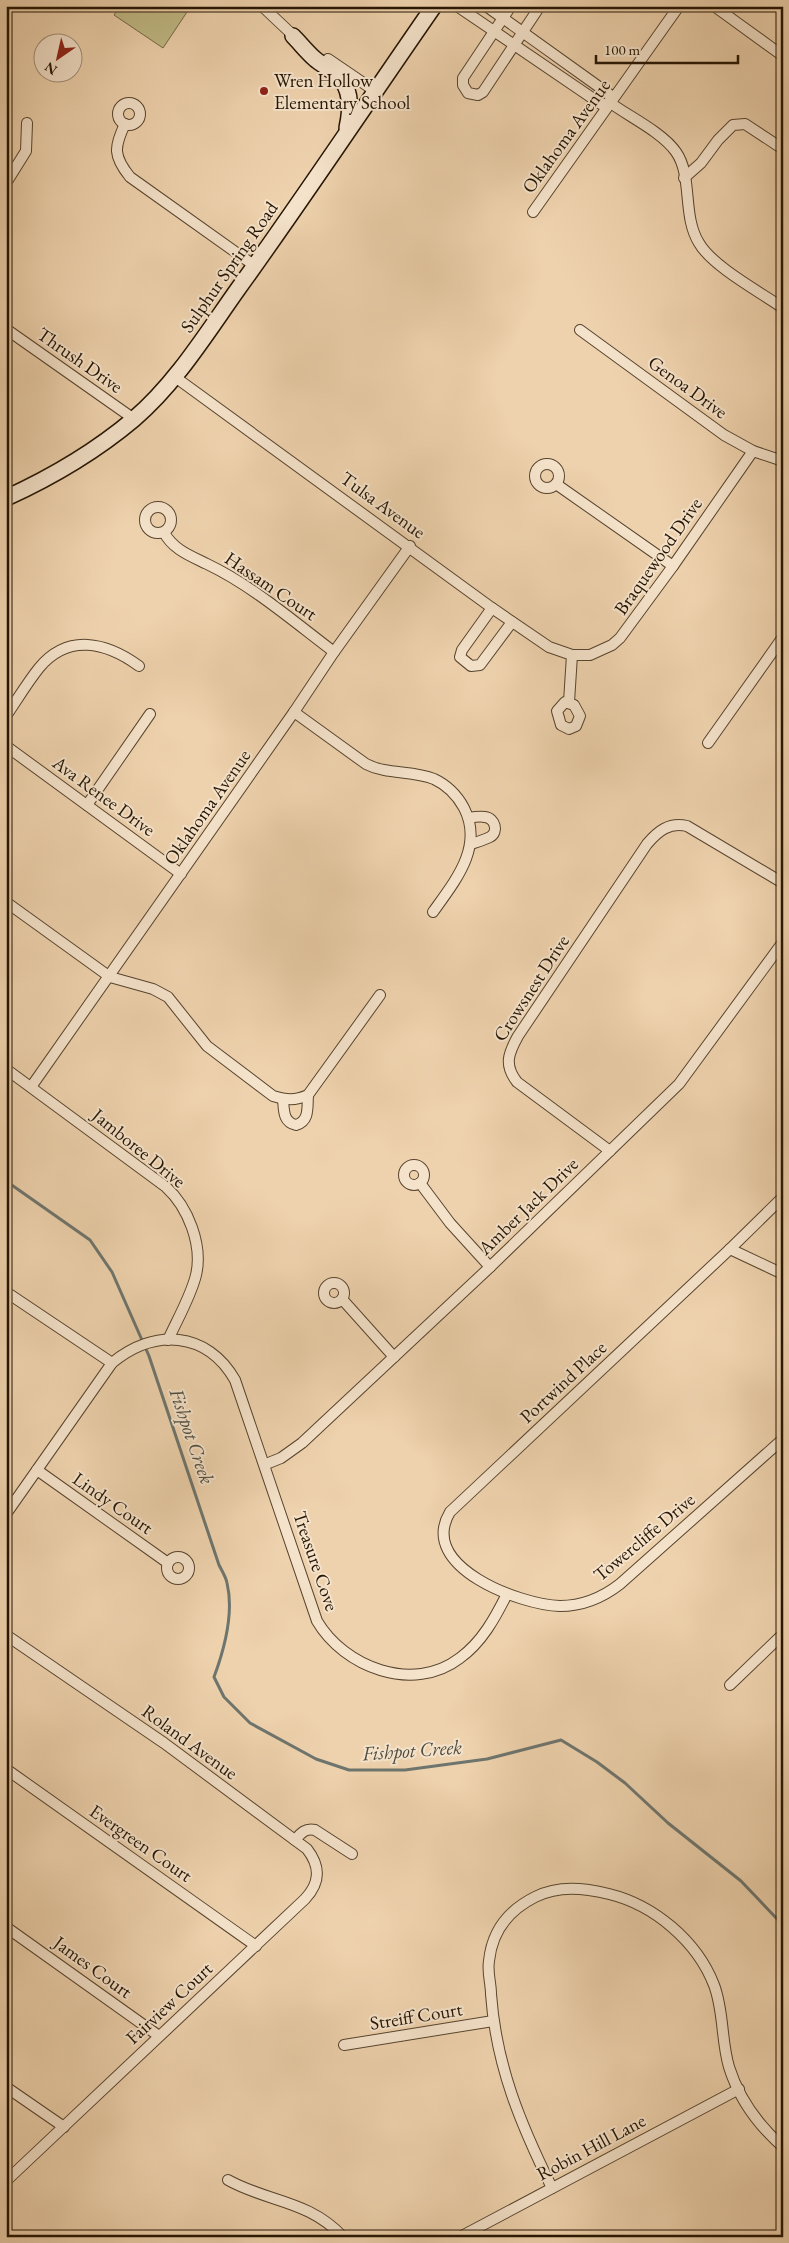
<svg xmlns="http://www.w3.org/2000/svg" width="789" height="2243" font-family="'EB Garamond',serif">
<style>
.green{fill:#c0ba85;stroke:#726844}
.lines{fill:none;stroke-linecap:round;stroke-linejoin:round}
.stream{stroke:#6e756e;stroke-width:3}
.minor-casing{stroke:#57442e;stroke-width:12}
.secondary-casing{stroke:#251503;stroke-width:18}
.minor{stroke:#f4e2ca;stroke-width:10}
.secondary{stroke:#f4e2ca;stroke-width:15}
.poi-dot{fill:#8f2418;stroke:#f4e2ca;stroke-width:2}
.labels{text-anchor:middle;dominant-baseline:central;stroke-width:4;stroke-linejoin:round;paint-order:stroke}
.poi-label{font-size:19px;fill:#251503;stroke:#f4e2ca;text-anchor:start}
.street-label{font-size:19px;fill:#251503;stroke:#f4e2ca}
.water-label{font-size:20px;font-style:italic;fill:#4f4d41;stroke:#f4e2ca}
</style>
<rect width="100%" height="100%" fill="#eed2ad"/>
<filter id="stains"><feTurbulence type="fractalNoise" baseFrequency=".004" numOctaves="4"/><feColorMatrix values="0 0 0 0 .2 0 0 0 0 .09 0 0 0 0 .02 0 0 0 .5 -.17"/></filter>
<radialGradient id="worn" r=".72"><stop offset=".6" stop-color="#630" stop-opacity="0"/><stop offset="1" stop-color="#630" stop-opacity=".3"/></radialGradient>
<polygon class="green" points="120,6 191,6 163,48 114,15"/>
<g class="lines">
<path class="stream" d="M6,1181L90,1240L112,1272L149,1356L219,1565C222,1571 226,1577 227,1583C234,1612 224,1650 214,1677L224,1697L250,1723L316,1759L349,1770H405L487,1759L561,1740L597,1762L625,1783L668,1823L741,1881L780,1922L783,1927"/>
<g class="minor-casing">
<g id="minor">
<polyline points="262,6 297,39"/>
<path d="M457,6L601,104H612C630,117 663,133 676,152C693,176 682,216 699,243C712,266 760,292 783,308"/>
<polyline points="486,6 609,94 612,104"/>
<polyline points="511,6 463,78 463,85 468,93 478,95 483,92 540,6"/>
<polyline points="714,6 783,56"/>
<polyline points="328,59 375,91"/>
<circle cx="129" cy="114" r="11"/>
<path d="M125,124C114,147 113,156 130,177L255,266"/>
<polyline points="684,178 701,163 718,140 733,125 745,124 783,149"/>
<polyline points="6,183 26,151 27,123"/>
<polyline points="533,212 679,6"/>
<polyline points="6,329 134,419"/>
<polyline points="580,330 724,435 753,451 783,461"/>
<polyline points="175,377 492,608 549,647 572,655 590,655 612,645 620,638 673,566 753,451"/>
<circle cx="547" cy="476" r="12"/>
<polyline points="556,484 673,566"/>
<circle cx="158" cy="520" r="13"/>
<path d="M164,532C172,549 191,556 207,564C253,586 293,621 334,652"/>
<polyline points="492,608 462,650 460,657 471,666 480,665 512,622"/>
<polygon points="565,702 574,705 580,716 576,726 569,729 561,725 557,711"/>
<polyline points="569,702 572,655"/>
<path d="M294,712L366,764C387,775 412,770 434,779C447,785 457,795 464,808C484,847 455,881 433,912"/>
<path d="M6,716C17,700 27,683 39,668C68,633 106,642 139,666"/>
<polyline points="708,743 783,637"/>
<polyline points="6,746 181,874"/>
<polyline points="87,805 150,714"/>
<path d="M469,818C474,817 480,816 485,817C495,818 499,832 490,837C484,840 477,842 471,844"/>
<path d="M6,902L110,977L153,989L168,997L207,1046L273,1096C286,1100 295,1101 308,1095L380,995"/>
<path d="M6,1069L166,1187C188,1207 203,1245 196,1275C191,1296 177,1320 168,1340"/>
<polyline points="31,1087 294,712 334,652 410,546"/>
<path d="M283,1099C284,1111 283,1122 296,1125C310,1121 307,1107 308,1095"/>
<path d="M610,1151L517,1082C504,1065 508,1054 518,1036L647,844C658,831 669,822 687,826L783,883"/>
<circle cx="414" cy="1175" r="10"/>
<polyline points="420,1183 450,1223 490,1267"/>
<path d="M783,1197L730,1249L450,1512C417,1567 521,1605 560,1606C582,1606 602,1598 620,1584L783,1439"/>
<polyline points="730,1249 783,1274"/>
<circle cx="334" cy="1293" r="10"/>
<polyline points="6,1292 112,1363"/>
<polyline points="342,1299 394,1357"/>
<polyline points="266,1464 281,1458 302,1443 490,1267 679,1084 783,942"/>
<polyline points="37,1470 168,1563"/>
<path d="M6,1514L112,1363C154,1328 207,1331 235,1380L317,1621C344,1667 413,1694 460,1658C482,1642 495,1618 507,1594"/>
<circle cx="178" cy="1568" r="11"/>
<path d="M6,1635L164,1743L307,1849C321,1867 320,1883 305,1899L6,2181"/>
<polyline points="730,1685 783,1634"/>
<polyline points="6,1769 256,1946"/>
<path d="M295,1840C301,1833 305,1828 315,1830L352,1854"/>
<polyline points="6,1927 159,2036"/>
<polyline points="344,2045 493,2021"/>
<polyline points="6,2087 64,2127"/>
<path d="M228,2180C267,2202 309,2200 343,2237"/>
<path d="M552,2188C521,2125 496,2066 491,1994C491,1983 487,1972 489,1961C492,1931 509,1910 535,1897C559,1885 584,1888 609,1894C654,1905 697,1941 714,1985C724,2011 721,2040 729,2067C739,2099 758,2125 783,2147"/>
<polyline points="460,2237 739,2089"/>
</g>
</g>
<g class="secondary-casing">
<g id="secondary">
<path d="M293,36C300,43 307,52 315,59C322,65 331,69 338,76C352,89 351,110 347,128"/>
<path d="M6,498C52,477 96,451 134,419C176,383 206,334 238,289C305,196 368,101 434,6"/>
</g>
</g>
<use href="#minor" class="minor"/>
<use href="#secondary" class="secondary"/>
</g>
<circle class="poi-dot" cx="264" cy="91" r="5"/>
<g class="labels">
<g class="poi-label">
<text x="274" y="80">Wren Hollow<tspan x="274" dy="22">Elementary School</tspan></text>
</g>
<g class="street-label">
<text transform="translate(566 136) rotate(-54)">Oklahoma Avenue</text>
<text transform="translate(229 267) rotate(-55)">Sulphur Spring Road</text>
<text transform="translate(80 360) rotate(35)">Thrush Drive</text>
<text transform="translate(688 387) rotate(36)">Genoa Drive</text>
<text transform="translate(383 505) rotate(36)">Tulsa Avenue</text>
<text transform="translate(658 556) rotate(-55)">Braquewood Drive</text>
<text transform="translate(271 586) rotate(34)">Hassam Court</text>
<text transform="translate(104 796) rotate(36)">Ava Renee Drive</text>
<text transform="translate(207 807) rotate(-55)">Oklahoma Avenue</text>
<text transform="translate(531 988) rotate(-57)">Crowsnest Drive</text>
<text transform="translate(139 1148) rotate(39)">Jamboree Drive</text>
<text transform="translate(528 1206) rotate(-44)">Amber Jack Drive</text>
<text transform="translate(563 1382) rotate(-43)">Portwind Place</text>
<text transform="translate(113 1503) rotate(35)">Lindy Court</text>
<text transform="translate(644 1537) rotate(-40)">Towercliffe Drive</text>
<text transform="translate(316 1561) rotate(71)">Treasure Cove</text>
<text transform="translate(190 1742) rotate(36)">Roland Avenue</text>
<text transform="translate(141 1843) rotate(35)">Evergreen Court</text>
<text transform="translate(93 1967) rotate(36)">James Court</text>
<text transform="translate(169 2003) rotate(-43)">Fairview Court</text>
<text transform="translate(416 2016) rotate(-9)">Streiff Court</text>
<text transform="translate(591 2147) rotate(-28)">Robin Hill Lane</text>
</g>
<g class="water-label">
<text transform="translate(192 1436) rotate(71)">Fishpot Creek</text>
<text transform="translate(412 1750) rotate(-4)">Fishpot Creek</text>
</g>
</g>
<rect width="789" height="2243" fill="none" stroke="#eed2ad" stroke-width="25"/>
<rect x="8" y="8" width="774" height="2228" fill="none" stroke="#251503" stroke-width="2.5"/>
<rect x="12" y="12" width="764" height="2218" fill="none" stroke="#251503"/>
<g transform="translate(58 58) rotate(214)"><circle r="24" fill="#f4e2ca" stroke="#a1907a"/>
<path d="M0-4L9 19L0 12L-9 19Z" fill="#8f2418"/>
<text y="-8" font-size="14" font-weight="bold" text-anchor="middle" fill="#251503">N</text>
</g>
<path d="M596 55v8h142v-8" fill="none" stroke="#251503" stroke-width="2.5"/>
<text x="604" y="55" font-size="15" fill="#251503" stroke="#f4e2ca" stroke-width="4" paint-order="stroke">100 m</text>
<rect width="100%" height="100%" filter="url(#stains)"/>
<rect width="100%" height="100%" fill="url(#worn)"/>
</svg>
